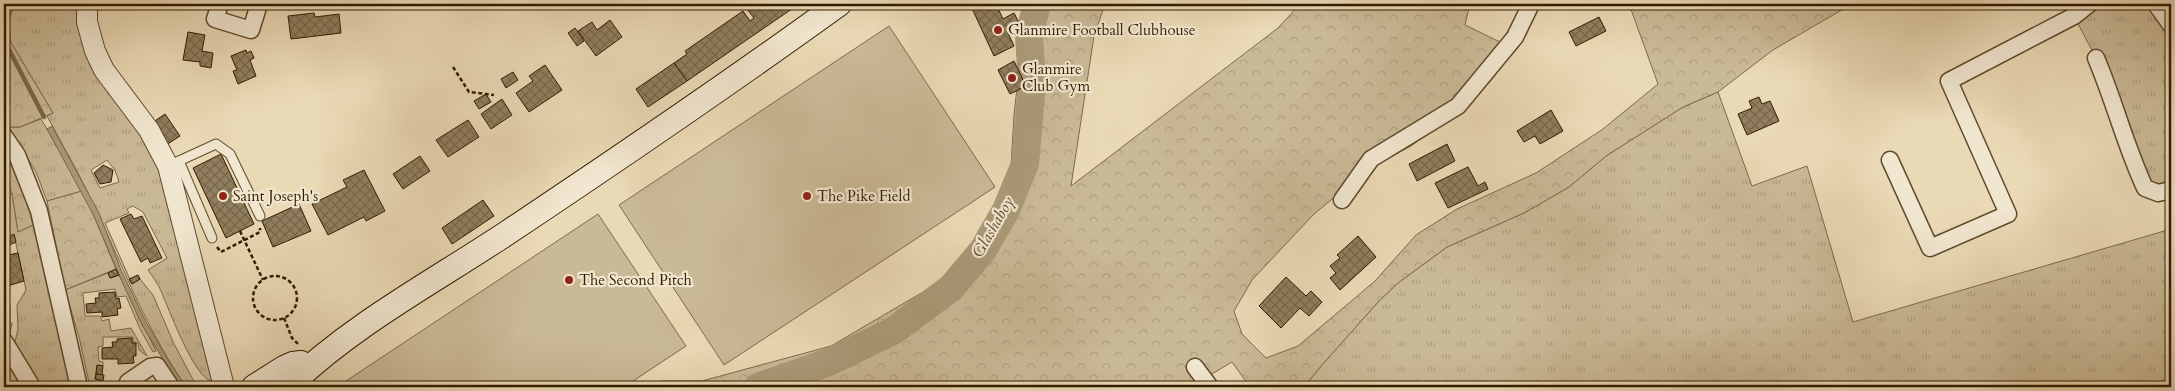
<svg xmlns="http://www.w3.org/2000/svg" width="2175" height="391" font-family="Cardo,serif">
<style>
.grass{fill:url(#grass-tufts);stroke:#7d6a4b;fill-rule:evenodd}
.forest{fill:url(#forest-crowns);stroke:#7d6a4b}
.park{fill:#cab996;stroke:#7d6a4b}
.garden{fill:url(#garden-dots);stroke:#7d6a4b}
.water{fill:#ab9977;stroke:#7a6747}
.lines{fill:none;stroke-linecap:round;stroke-linejoin:round}
.stream{stroke:#7a6747;stroke-width:4.5}
.river{stroke:#ab9977;stroke-width:28}
.building{fill:url(#building-cross-hatch);stroke:#301c00}
.service-casing{stroke:#5e4b2d;stroke-width:11}
.minor-casing{stroke:#5e4b2d;stroke-width:19}
.tertiary-casing{stroke:#5e4b2d;stroke-width:22}
.secondary-casing{stroke:#301c00;stroke-width:26}
.path{stroke:#301c00;stroke-width:2.5;stroke-dasharray:4 2.5;stroke-linecap:butt}
.service{stroke:#f1e6cf;stroke-width:9}
.minor{stroke:#f1e6cf;stroke-width:16}
.tertiary{stroke:#f1e6cf;stroke-width:20}
.secondary{stroke:#f1e6cf;stroke-width:24}
.poi-dot{fill:#8f2418;stroke:#f1e6cf;stroke-width:2}
.labels{text-anchor:middle;dominant-baseline:central;stroke-width:4.5;stroke-linejoin:round;paint-order:stroke}
.poi-label{font-size:15px;fill:#301c00;stroke:#f1e6cf;text-anchor:start}
.water-label{font-size:16px;font-style:italic;fill:#5b482a;stroke:#f1e6cf}
</style>
<defs>
<pattern id="grass-tufts" width="24" height="20" patternUnits="userSpaceOnUse" patternTransform="scale(1.25)"><rect width="24" height="20" fill="#cab996"/><path d="M3 7l-1-3M5 7V3M7 7l1-3M15 17l-1-3M17 17v-4M19 17l1-3" fill="none" stroke="#ae9e80"/></pattern>
<pattern id="forest-crowns" width="20" height="18" patternUnits="userSpaceOnUse" patternTransform="scale(1.25)"><rect width="20" height="18" fill="#cab996"/><path d="M2 6a3 3 0 1 1 6 0M12 15a3 3 0 1 1 6 0" fill="none" stroke="#ae9e80"/></pattern>
<pattern id="garden-dots" width="8" height="8" patternUnits="userSpaceOnUse" patternTransform="scale(1.25)"><rect width="8" height="8" fill="#cab996"/><path d="M2 2h.1M6 6h.1" fill="none" stroke="#ae9e80" stroke-width="1.8" stroke-linecap="round"/></pattern>
<pattern id="building-cross-hatch" width="8" height="8" patternUnits="userSpaceOnUse" patternTransform="scale(1.25)"><rect width="8" height="8" fill="#917e5e"/><path d="M0 0l8 8M0 8l8-8" fill="none" stroke="#77664b"/></pattern>
</defs>
<rect width="100%" height="100%" fill="#ead9b5"/>
<filter id="stains"><feTurbulence type="fractalNoise" baseFrequency=".004" numOctaves="4"/><feColorMatrix values="0 0 0 0 .2 0 0 0 0 .09 0 0 0 0 .02 0 0 0 .5 -.17"/></filter>
<radialGradient id="worn" r=".72"><stop offset=".6" stop-color="#630" stop-opacity="0"/><stop offset="1" stop-color="#630" stop-opacity=".3"/></radialGradient>
<g class="grass">
<path d="M15,4H80L155,154L212,381C195,380 168,307 161,291C158,284 153,277 148,270L167,258L143,212L133,206L127,209L129,213L105,223L132,284L140,279L153,295L174,344L197,387H186C140,320 115,245 78,173C68,154 57,135 47,116L53,113L10,41L9,19ZM107,160L115,170L119,182L100,188L91,170Z"/>
<polygon points="2089,4 2156,4 2171,25 2171,190 2145,188 2096,58 2074,16"/>
<polygon points="1718,92 1752,186 1807,166 1853,322 2171,229 2171,387 1304,387 1321,366 1379,301 1398,283 1447,247 1524,213 1569,187 1606,156 1683,107"/>
<polygon points="41,119 47,129 82,191 47,201 36,172 9,127 20,127"/>
<polygon points="12,193 18,232 33,225 73,387 38,387 14,346 18,329 17,305 26,290 14,235 5,239 7,246 4,253 4,196"/>
<polygon points="108,273 111,278 119,275 156,351 153,352 140,329 126,296 117,297 115,289 83,293 85,316 100,316 102,321 109,319 111,331 131,328 147,356 139,350 138,343 133,342 133,337 103,337 103,346 98,347 99,361 103,362 103,366 97,365 95,379 103,381 103,385 90,387 79,337 65,290"/>
<polygon points="4,301 8,301 10,307 10,323 12,323 9,338 4,329"/>
</g>
<g class="forest">
<polygon points="4,4 15,4 9,19 10,41 53,113 20,127 9,127 4,122"/>
<polygon points="1026,4 1105,4 1094,36 1071,186 1278,28 1300,4 1470,4 1465,25 1500,42 1494,77 1471,102 1411,146 1370,168 1314,214 1252,280 1234,311 1242,334 1266,358 1298,346 1375,281 1416,235 1457,209 1536,173 1603,129 1658,84 1629,4 1852,4 1773,50 1718,92 1683,107 1606,156 1569,187 1524,213 1447,247 1398,283 1379,301 1321,366 1304,387 1250,387 1232,362 1190,387 653,387 662,381 702,381 831,346 952,275 987,229 1010,183 1014,115"/>
<polygon points="4,149 23,186 33,225 18,232 12,193 4,172"/>
<polygon points="82,191 94,216 116,269 65,290 47,201"/>
</g>
<g class="park">
<polygon points="889,26 995,187 724,365 619,205"/>
<polygon points="598,214 686,346 624,387 337,387"/>
</g>
<polygon class="garden" points="4,357 21,387 12,387 4,371"/>
<polygon class="water" points="52,126 99,213 121,270 146,322 170,363 186,387 180,387 142,325 119,275 94,216 47,129"/>
<g class="lines">
<polyline class="stream" points="4,40 44,117"/>
<polyline class="river" points="758,387 829,362 893,331 951,288 983,250 1006,210 1025,164 1032,83 1029,35 1037,4"/>
</g>
<g class="building">
<polygon points="755,4 799,4 687,81 674,63 687,54 685,51 743,11 750,21 754,18 747,9"/>
<polygon points="970,4 996,4 1003,19 1014,13 1021,27 1008,33 1014,46 994,56"/>
<polygon points="314,13 315,17 339,14 341,33 291,39 288,16"/>
<polygon points="1599,17 1606,31 1576,46 1569,32"/>
<polygon points="610,20 622,37 596,56 578,31 592,22 597,30"/>
<polygon points="575,28 584,41 577,46 568,33"/>
<polygon points="188,32 205,35 202,51 213,53 211,68 200,66 200,62 183,60"/>
<polygon points="246,50 247,53 251,51 254,58 250,60 256,76 238,84 233,71 237,70 231,56"/>
<polygon points="1014,61 1026,86 1010,94 998,70"/>
<polygon points="674,63 687,81 648,107 636,89"/>
<polygon points="545,65 562,90 529,112 516,93 533,81 529,76"/>
<polygon points="513,72 518,80 506,88 501,79"/>
<polygon points="486,94 491,102 479,109 474,101"/>
<polygon points="1759,97 1762,104 1770,101 1779,121 1747,135 1738,114 1752,108 1749,101"/>
<polygon points="502,99 512,115 491,129 481,114"/>
<polygon points="1551,110 1563,131 1540,144 1535,136 1524,142 1517,131"/>
<polygon points="165,114 180,136 166,145 152,123"/>
<polygon points="468,120 479,137 448,157 436,140"/>
<polygon points="1447,144 1455,161 1417,181 1409,164"/>
<polygon points="221,154 254,224 226,238 193,168"/>
<polygon points="420,156 430,171 403,189 393,174"/>
<polygon points="103,165 113,170 111,182 100,184 94,173"/>
<polygon points="1468,167 1478,186 1485,182 1488,189 1448,208 1435,183"/>
<polygon points="364,170 385,211 366,221 364,217 328,235 312,204 347,187 343,180"/>
<polygon points="483,200 494,216 452,244 442,228"/>
<polygon points="299,204 311,231 273,247 262,221"/>
<polygon points="131,214 134,219 142,216 162,258 150,263 148,258 141,262 120,219"/>
<polygon points="14,234 16,242 7,246 5,239"/>
<polygon points="1358,236 1376,257 1340,290 1330,278 1336,273 1330,266 1340,258 1337,255"/>
<polygon points="18,253 24,281 4,287 4,263 10,262 8,255"/>
<polygon points="116,269 119,275 110,278 108,273"/>
<polygon points="138,275 140,279 132,284 129,279"/>
<polygon points="1286,277 1306,296 1311,291 1322,302 1309,316 1300,308 1281,328 1259,306"/>
<polygon points="115,292 116,299 119,298 121,308 117,309 118,315 102,317 102,312 87,313 86,304 96,303 95,298 99,298 99,293"/>
<polygon points="132,338 132,343 136,343 136,356 133,356 134,363 118,364 118,359 102,359 102,348 113,347 112,342 117,342 117,339"/>
<polygon points="97,365 103,366 102,375 96,374"/>
<polygon points="96,374 104,375 103,381 95,379"/>
</g>
<g class="lines">
<g class="service-casing">
<g id="service">
<polyline points="179,161 212,238"/>
<polyline points="168,166 216,144 230,154 260,216"/>
</g>
</g>
<g class="minor-casing">
<g id="minor">
<polyline points="220,4 215,19 251,30 259,4"/>
<polyline points="2156,4 2171,25"/>
<path d="M2096,58C2114,100 2125,145 2145,188L2158,193L2171,190"/>
<polyline points="4,136 17,155 39,211 79,387"/>
<polyline points="1890,160 1930,248 2008,214 1949,81 2074,16 2089,4"/>
<polyline points="1342,200 1371,159 1458,106 1515,37 1531,4"/>
<polyline points="4,341 32,387"/>
<polyline points="1195,367 1210,387"/>
<polyline points="128,382 150,367 157,366 171,387"/>
</g>
</g>
<g class="tertiary-casing">
<polyline id="tertiary" points="87,4 87,22 95,51 104,70 149,130 168,166 224,387"/>
</g>
<g class="secondary-casing">
<g id="secondary">
<polyline points="254,387 284,368 293,364 301,363 307,369"/>
<path d="M288,387C353,324 435,281 510,231C621,157 731,82 839,4"/>
</g>
</g>
<g class="path">
<polyline points="453,67 469,92 494,95"/>
<polyline points="240,231 263,280"/>
<polyline points="217,247 221,252 260,232 260,228"/>
<circle cx="275" cy="298" r="22"/>
<polyline points="284,318 292,338 298,344"/>
</g>
<use href="#service" class="service"/>
<use href="#minor" class="minor"/>
<use href="#tertiary" class="tertiary"/>
<use href="#secondary" class="secondary"/>
</g>
<g class="poi-dot">
<circle cx="998" cy="30" r="5"/>
<circle cx="1012" cy="78" r="5"/>
<circle cx="223" cy="196" r="5"/>
<circle cx="807" cy="196" r="5"/>
<circle cx="569" cy="280" r="5"/>
</g>
<g class="labels">
<g class="poi-label">
<text x="1008" y="30">Glanmire Football Clubhouse</text>
<text x="1022" y="69">Glanmire<tspan x="1022" dy="17">Club Gym</tspan></text>
<text x="233" y="196">Saint Joseph's</text>
<text x="817" y="196">The Pike Field</text>
<text x="579" y="280">The Second Pitch</text>
</g>
<g class="water-label">
<text transform="translate(993 227) rotate(-60)">Glashaboy</text>
</g>
</g>
<rect width="2175" height="391" fill="none" stroke="#ead9b5" stroke-width="20"/>
<rect x="5" y="5" width="2165" height="381" fill="none" stroke="#301c00" stroke-width="2.5"/>
<rect x="10" y="10" width="2155" height="371" fill="none" stroke="#301c00"/>
<rect width="100%" height="100%" filter="url(#stains)"/>
<rect width="100%" height="100%" fill="url(#worn)"/>
</svg>
